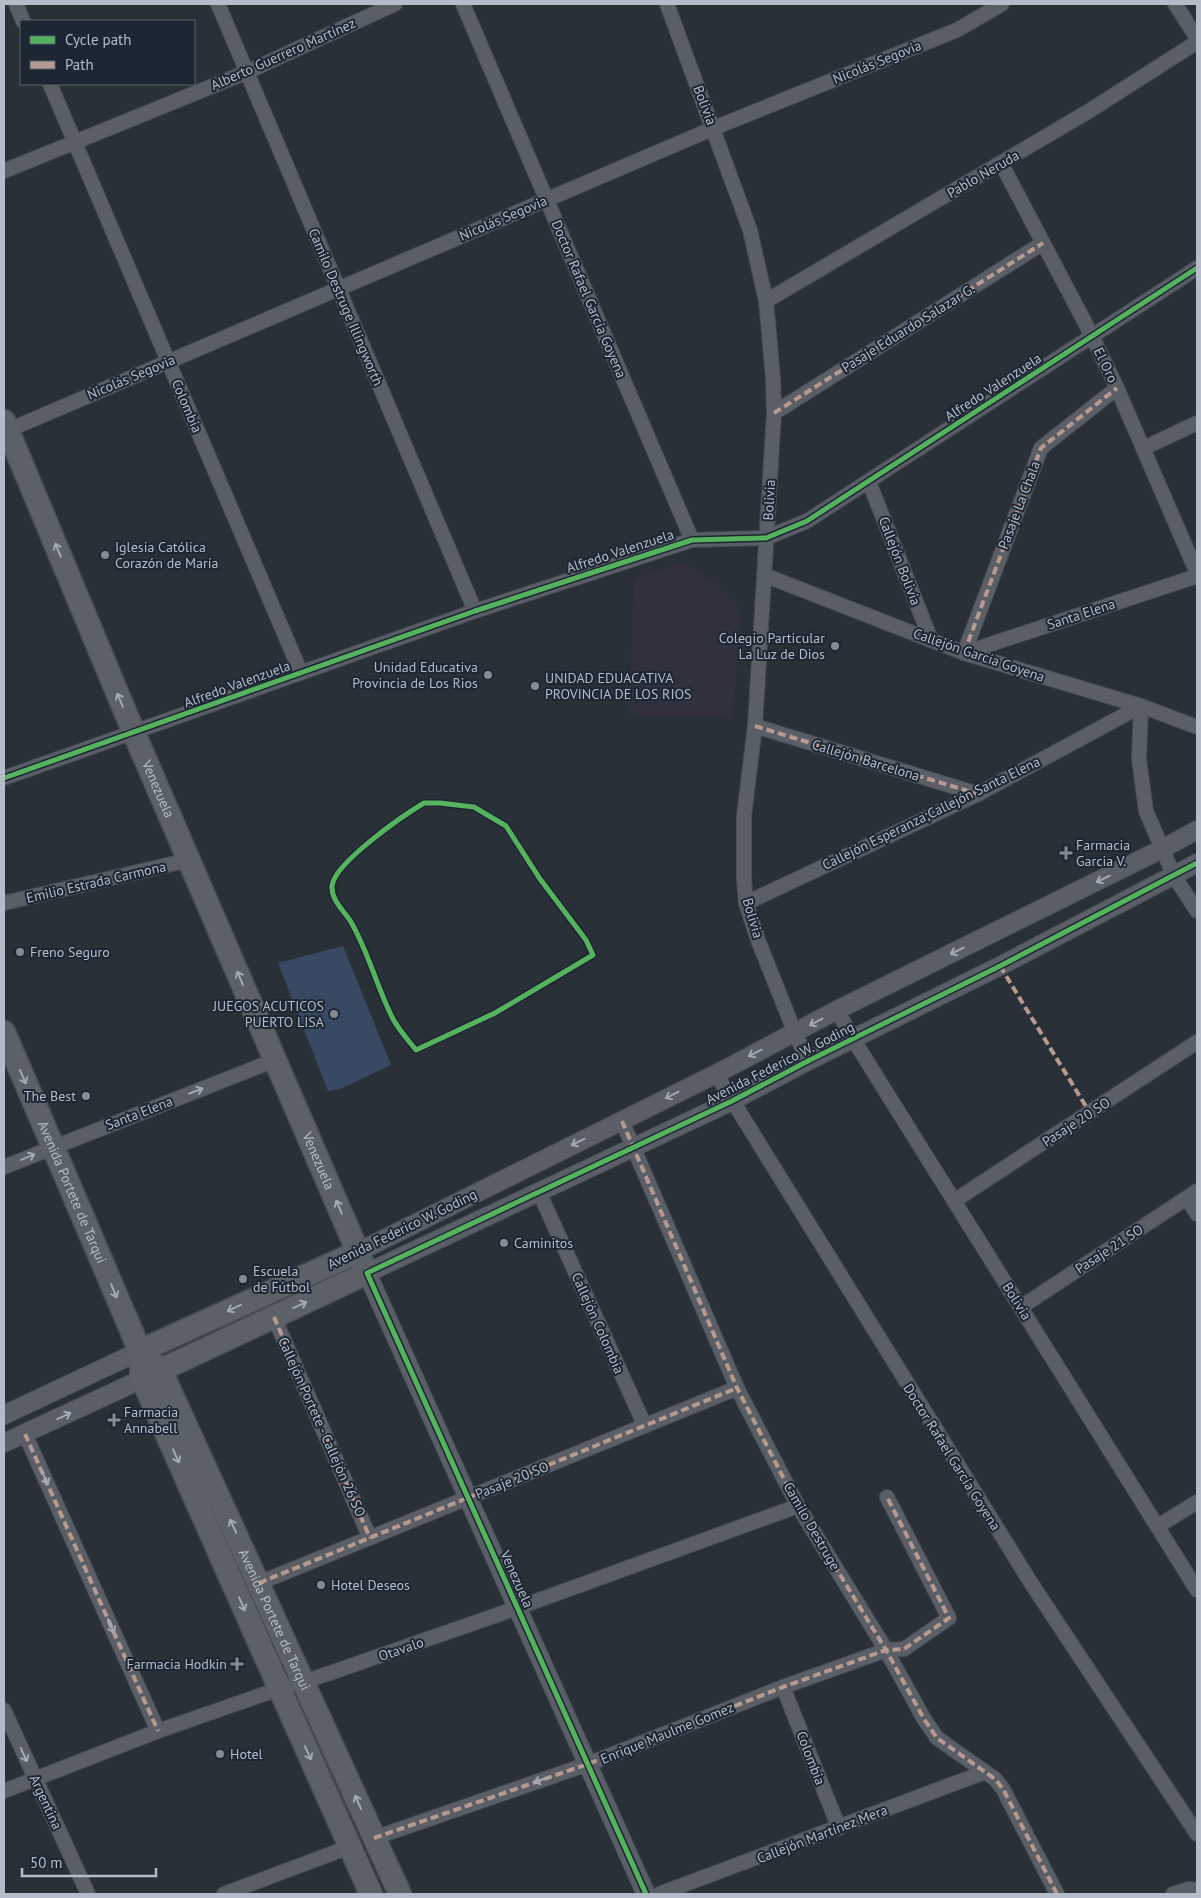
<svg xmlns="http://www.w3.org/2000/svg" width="1201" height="1898" font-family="'PT Sans',sans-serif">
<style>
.medical{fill:#31303e}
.water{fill:#384963}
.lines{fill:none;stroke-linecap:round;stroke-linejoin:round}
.minor-casing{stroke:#484c53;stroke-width:16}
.tertiary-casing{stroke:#484c53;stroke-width:20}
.primary-casing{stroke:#484c55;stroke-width:25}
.minor{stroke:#5a5e66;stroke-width:14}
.tertiary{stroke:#5a5e66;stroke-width:18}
.primary{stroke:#5c6168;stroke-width:22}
.quiet{stroke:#b69a8f;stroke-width:4;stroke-dasharray:8 4;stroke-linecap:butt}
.cycleway-casing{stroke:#1d2633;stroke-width:8}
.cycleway{stroke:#56b35d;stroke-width:5}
.oneway{stroke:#a2aab6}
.oneway2{stroke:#a2a9b5}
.poi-dot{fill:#848b96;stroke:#1d2633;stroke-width:2}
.labels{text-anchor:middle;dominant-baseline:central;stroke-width:4;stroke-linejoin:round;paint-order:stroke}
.street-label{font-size:14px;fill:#b4bcc9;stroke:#1d2633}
.poi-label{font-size:14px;fill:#b4bcc9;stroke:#1d2633;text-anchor:start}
</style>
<rect width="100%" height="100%" fill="#2a3038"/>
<polygon class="medical" points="680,562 709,579 736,602 741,619 732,717 630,714 634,579"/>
<polygon class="water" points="343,946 391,1065 340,1089 328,1091 278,963"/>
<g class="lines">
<g class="minor-casing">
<g id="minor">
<polyline points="16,4 23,21"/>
<polyline points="218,4 475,611"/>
<polyline points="463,4 692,540"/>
<polyline points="667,4 750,230 766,301 773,378 774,413 755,726 744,816 744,879 746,903 758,940 795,1033 808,1061"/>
<polyline points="1175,4 1197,38"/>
<polyline points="50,84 301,673"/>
<polyline points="1001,163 1092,336 1117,388 1197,573"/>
<polyline points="4,171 247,72 395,4"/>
<polyline points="766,301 1089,111 1197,42"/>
<polyline points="774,413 1043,243"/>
<polyline points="4,432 714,128 957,30 1002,4"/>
<polyline points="1144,448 1197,423"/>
<polyline points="869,482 931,640"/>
<polyline points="764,575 964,653 1141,706 1197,727"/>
<polyline points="964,653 1041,448 1117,388"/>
<polyline points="964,653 1197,576"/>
<polyline points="1141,706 1139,759 1146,811 1174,876 1197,911"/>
<polyline points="755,726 978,794"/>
<polyline points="4,778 475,611 692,540 766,538 807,521 1197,268"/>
<polyline points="4,903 189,860"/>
<polyline points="746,903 978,794 1141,706"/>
<polyline points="837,1010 853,1039 1197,1590"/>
<polyline points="716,1074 1031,1583 1197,1834"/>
<polyline points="622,1121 737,1388 798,1506 886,1650 924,1719 937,1738 995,1779 1003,1789 1057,1894"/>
<polyline points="4,1167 275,1060"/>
<polyline points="539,1192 645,1426"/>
<polyline points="1187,1198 1197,1214"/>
<polyline points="954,1201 1197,1042"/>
<polyline points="1021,1307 1197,1191"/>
<polyline points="274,1317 370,1538"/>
<polyline points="25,1434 158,1731"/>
<polyline points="1158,1526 1197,1502"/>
<polyline points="259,1583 737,1388"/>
<polyline points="783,1687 839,1828"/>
<polyline points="4,1710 88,1894"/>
<polyline points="4,1791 158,1731 290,1685 304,1682 517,1608 798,1506"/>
<polyline points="374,1838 588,1764 783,1687 886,1650 904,1649 949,1618 887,1497"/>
<polyline points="224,1894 349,1847"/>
<polyline points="659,1894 985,1772"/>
<polyline points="1173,1894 1189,1889 1197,1890"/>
</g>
</g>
<g class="tertiary-casing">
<g id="tertiary">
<polyline points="358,1252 716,1074 837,1010 1162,849 1197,830"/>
<polyline points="4,1415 140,1351"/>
<polyline points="4,1443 142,1379"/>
<polyline points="646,1894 367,1273 732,1101 808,1061 1000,966 1197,863"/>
</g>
</g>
<g class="primary-casing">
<g id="primary">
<path id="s1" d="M4,421L134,733L367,1273L142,1379"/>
<path id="s2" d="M4,1032L140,1351L142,1379L371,1894"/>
<polyline points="140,1351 358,1252"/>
<path id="s3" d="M150,1360L161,1371L400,1894"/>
</g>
</g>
<use href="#minor" class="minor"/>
<use href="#tertiary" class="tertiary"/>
<use href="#primary" class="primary"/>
<g class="quiet">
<polyline points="774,413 1043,243"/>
<polyline points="964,653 1041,448 1117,388"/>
<polyline points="755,726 978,794"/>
<polyline points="1000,966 1090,1113"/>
<polyline points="622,1121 737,1388 798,1506 886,1650 924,1719 937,1738 995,1779 1003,1789 1057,1894"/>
<polyline points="274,1317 370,1538"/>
<polyline points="25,1434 158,1731"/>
<polyline points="259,1583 737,1388"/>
<polyline points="374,1838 588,1764 783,1687 886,1650 904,1649 949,1618 887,1497"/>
</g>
<g class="cycleway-casing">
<g id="cycleway">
<polyline points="4,778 475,611 692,540 766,538 807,521 1197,268"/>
<path d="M424,803H440L474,807L506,826L540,879L586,940L593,955L495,1013L416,1050C408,1040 399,1030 393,1019C377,988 369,953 351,922C344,911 331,900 332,886C334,863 404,815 424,803Z"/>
<polyline points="646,1894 367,1273 732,1101 808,1061 1000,966 1197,863"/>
</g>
</g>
<use href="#cycleway" class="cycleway"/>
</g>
<defs><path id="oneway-shaft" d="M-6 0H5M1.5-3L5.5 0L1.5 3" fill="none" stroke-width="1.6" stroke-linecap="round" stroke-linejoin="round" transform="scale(1.25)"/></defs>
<g class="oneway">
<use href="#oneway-shaft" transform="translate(58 550) rotate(-113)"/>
<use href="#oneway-shaft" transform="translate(120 700) rotate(-113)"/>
<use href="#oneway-shaft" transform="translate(240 978) rotate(-113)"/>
<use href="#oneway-shaft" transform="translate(23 1077) rotate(67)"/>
<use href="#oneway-shaft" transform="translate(339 1207) rotate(-113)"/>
<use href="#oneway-shaft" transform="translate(114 1291) rotate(67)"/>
<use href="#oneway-shaft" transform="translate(300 1305) rotate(-25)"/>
<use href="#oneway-shaft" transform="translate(234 1308) rotate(155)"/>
<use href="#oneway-shaft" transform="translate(176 1456) rotate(66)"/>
<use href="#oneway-shaft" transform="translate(233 1526) rotate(-115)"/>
<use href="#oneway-shaft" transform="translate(242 1604) rotate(66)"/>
<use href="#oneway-shaft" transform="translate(308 1753) rotate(66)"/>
<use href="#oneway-shaft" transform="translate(358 1802) rotate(-114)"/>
</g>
<g class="oneway2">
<use href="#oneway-shaft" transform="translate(1103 879) rotate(154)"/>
<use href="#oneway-shaft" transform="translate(957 951) rotate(154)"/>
<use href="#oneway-shaft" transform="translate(816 1022) rotate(152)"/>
<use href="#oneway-shaft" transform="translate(755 1053) rotate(153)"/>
<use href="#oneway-shaft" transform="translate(196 1091) rotate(-21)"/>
<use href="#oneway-shaft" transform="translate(672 1095) rotate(153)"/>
<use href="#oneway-shaft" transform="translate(578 1142) rotate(154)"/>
<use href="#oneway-shaft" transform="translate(28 1157) rotate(-23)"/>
<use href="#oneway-shaft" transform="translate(64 1416) rotate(-25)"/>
<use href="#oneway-shaft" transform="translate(45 1478) rotate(66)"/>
<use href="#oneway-shaft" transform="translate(111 1626) rotate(66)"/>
<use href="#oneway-shaft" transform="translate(24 1755) rotate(65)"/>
<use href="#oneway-shaft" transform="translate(541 1780) rotate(161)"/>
</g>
<g class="poi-dot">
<circle cx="105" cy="555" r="5"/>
<circle cx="835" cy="646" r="5"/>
<circle cx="488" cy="675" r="5"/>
<circle cx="535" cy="686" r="5"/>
<path d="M1063.5 845.5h5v5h5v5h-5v5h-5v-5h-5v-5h5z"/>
<circle cx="20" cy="952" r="5"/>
<circle cx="334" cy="1014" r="5"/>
<circle cx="86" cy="1096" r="5"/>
<circle cx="504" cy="1243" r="5"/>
<circle cx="243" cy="1279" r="5"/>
<path d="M111.5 1412.5h5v5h5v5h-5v5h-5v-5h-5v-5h5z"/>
<circle cx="321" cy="1585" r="5"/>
<path d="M234.5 1656.5h5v5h5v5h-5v5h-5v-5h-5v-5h5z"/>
<circle cx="220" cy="1754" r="5"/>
</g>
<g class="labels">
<g class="street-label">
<text transform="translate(283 54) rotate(-24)">Alberto Guerrero Martínez</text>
<text transform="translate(877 62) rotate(-22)">Nicolás Segovia</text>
<text transform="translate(705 105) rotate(69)">Bolivia</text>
<text transform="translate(983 174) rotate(-30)">Pablo Neruda</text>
<text transform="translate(503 218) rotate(-23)">Nicolás Segovia</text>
<text transform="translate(589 299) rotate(67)">Doctor Rafael García Goyena</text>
<text transform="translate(346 307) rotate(67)">Camilo Destruge Illingworth</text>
<text transform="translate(908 328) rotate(-32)">Pasaje Eduardo Salazar G.</text>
<text transform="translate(1106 365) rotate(64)">El Oro</text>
<text transform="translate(131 377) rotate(-23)">Nicolás Segovia</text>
<text transform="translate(993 387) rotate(-33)">Alfredo Valenzuela</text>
<text transform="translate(187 406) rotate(67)">Colombia</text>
<text transform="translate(769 500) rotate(-87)">Bolivia</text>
<text transform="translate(1019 505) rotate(-69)">Pasaje La Chala</text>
<text transform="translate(620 551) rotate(-18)">Alfredo Valenzuela</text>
<text transform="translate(900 561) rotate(69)">Callejón Bolivia</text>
<text transform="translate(1081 614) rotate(-18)">Santa Elena</text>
<text transform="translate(979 655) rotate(19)">Callejón García Goyena</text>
<text transform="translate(237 684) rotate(-20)">Alfredo Valenzuela</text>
<text transform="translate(866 760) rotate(17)">Callejón Barcelona</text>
<text stroke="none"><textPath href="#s1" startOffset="399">Venezuela</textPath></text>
<text transform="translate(931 813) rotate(-26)">Callejón Esperanza;Callejón Santa Elena</text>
<text transform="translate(96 882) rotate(-13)">Emilio Estrada Carmona</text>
<text transform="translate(753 918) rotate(74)">Bolivia</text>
<text transform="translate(780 1063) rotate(-27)">Avenida Federico W. Goding</text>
<text transform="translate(139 1113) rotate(-21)">Santa Elena</text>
<text transform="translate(1076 1122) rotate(-33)">Pasaje 20 SO</text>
<text stroke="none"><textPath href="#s1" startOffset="804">Venezuela</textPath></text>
<text stroke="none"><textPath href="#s2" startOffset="174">Avenida Portete de Tarqui</textPath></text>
<text transform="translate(402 1229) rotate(-26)">Avenida Federico W. Goding</text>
<text transform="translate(1109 1249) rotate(-33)">Pasaje 21 SO</text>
<text transform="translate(1017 1301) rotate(58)">Bolivia</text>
<text transform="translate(598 1323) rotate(66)">Callejón Colombia</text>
<text transform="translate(322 1427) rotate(66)">Callejón Portete - Callejón 26 SO</text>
<text transform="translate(952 1457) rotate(58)">Doctor Rafael García Goyena</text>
<text transform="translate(512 1480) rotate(-22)">Pasaje 20 SO</text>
<text transform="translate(812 1526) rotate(60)">Camilo Destruge</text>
<text transform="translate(517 1579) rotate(66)">Venezuela</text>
<text stroke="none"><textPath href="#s3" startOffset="289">Avenida Portete de Tarqui</textPath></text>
<text transform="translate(401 1649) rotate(-19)">Otavalo</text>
<text transform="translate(667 1733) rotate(-22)">Enrique Maulme Gomez</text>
<text transform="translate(811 1758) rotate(69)">Colombia</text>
<text transform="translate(46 1802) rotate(65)">Argentina</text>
<text transform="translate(822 1834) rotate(-21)">Callejón Martínez Mera</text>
</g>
<g class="poi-label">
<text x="115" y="547">Iglesia Católica<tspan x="115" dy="16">Corazón de María</tspan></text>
<text x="825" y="638" text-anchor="end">Colegio Particular<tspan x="825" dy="16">La Luz de Dios</tspan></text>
<text x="478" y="667" text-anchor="end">Unidad Educativa<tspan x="478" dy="16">Provincia de Los Rios</tspan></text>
<text x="545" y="678">UNIDAD EDUACATIVA<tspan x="545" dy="16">PROVINCIA DE LOS RIOS</tspan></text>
<text x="1076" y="845">Farmacia<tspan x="1076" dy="16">Garcia V.</tspan></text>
<text x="30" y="952">Freno Seguro</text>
<text x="324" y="1006" text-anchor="end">JUEGOS ACUTICOS<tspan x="324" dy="16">PUERTO LISA</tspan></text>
<text x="76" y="1096" text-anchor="end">The Best</text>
<text x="514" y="1243">Caminitos</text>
<text x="253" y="1271">Escuela<tspan x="253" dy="16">de Fútbol</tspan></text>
<text x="124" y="1412">Farmacia<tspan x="124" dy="16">Annabell</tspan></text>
<text x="331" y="1585">Hotel Deseos</text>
<text x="227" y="1664" text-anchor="end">Farmacia Hodkin</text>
<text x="230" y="1754">Hotel</text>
</g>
</g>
<rect width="1201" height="1898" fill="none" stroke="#b4bcc9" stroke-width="10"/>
<rect x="20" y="20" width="175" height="65" fill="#1d2633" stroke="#59626f"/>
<rect x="30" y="36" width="25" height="8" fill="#56b35d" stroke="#59626f"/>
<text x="65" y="45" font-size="15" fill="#b4bcc9">Cycle path</text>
<rect x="30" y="61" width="25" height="8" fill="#b69a8f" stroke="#59626f"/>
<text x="65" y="70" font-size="15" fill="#b4bcc9">Path</text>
<path d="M22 1868v8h134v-8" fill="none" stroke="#b4bcc9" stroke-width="2.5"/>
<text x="30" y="1868" font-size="15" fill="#b4bcc9" stroke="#1d2633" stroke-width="4" paint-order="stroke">50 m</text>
</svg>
